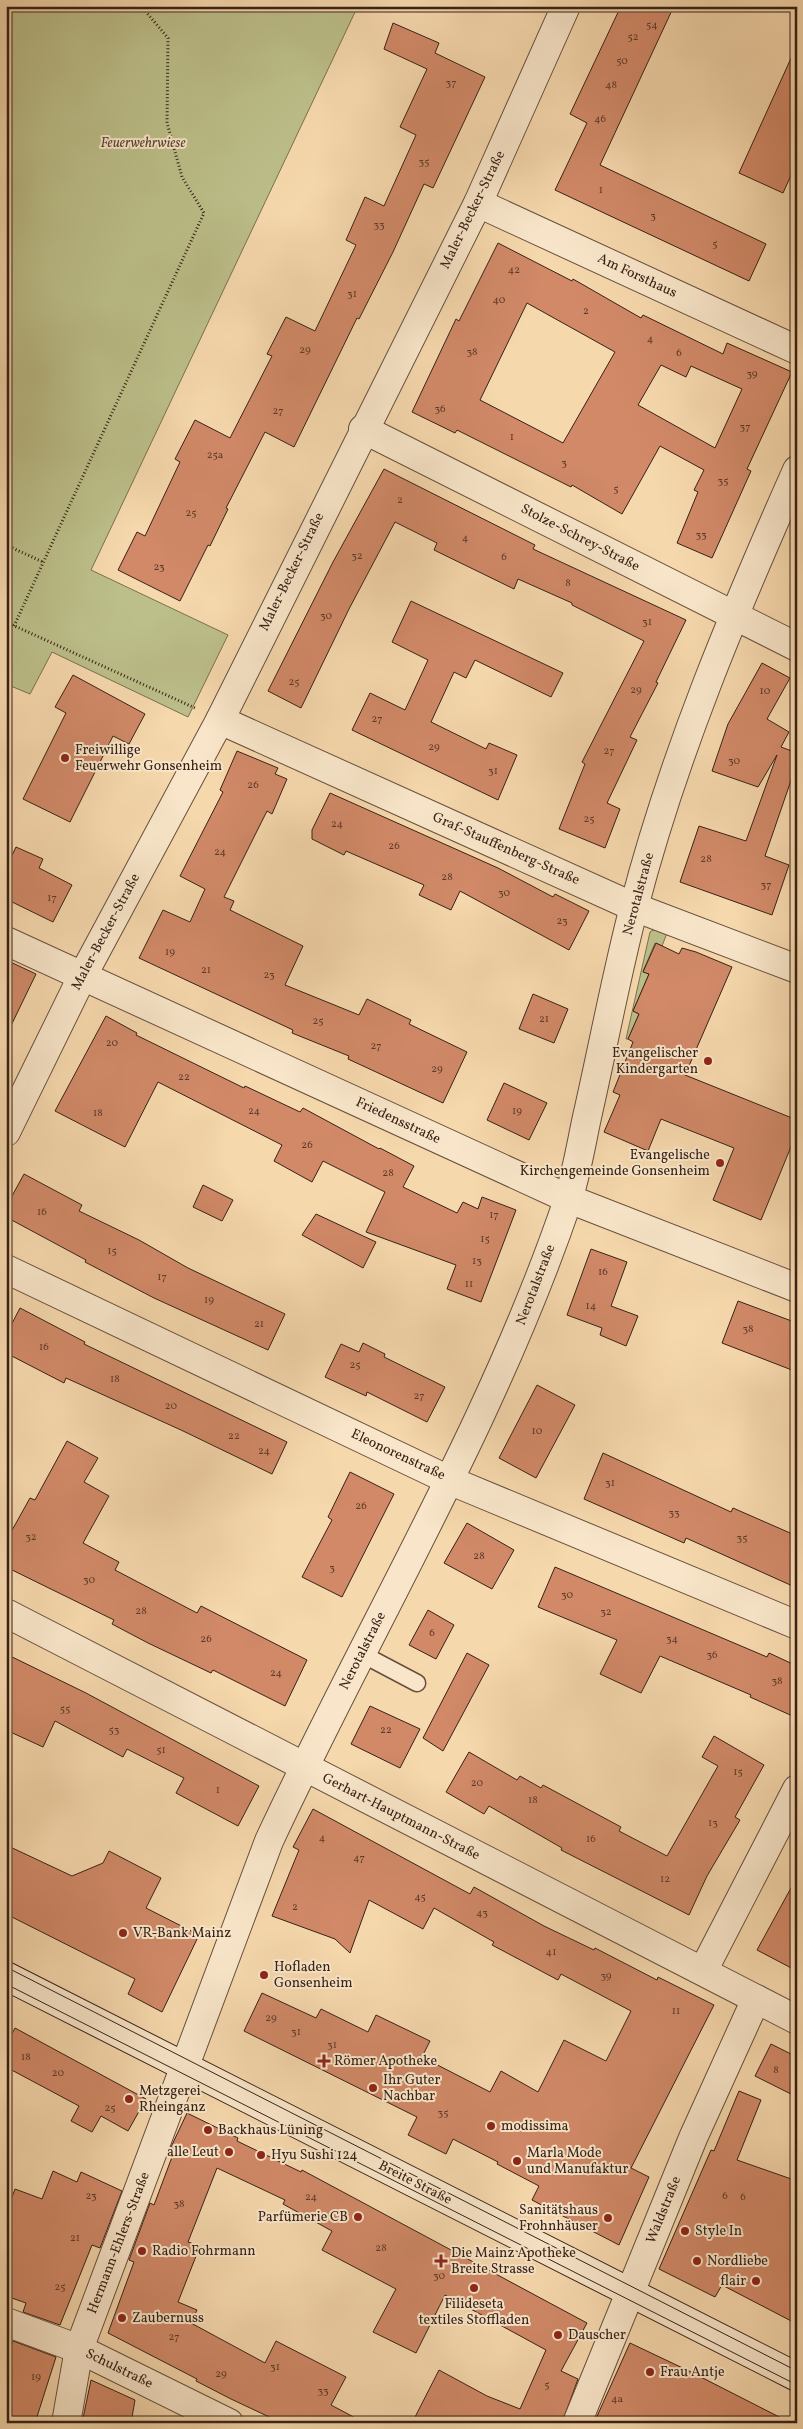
<svg xmlns="http://www.w3.org/2000/svg" width="803" height="2429" font-family="Vollkorn,serif">
<style>
.green{fill:#bcbf8a;stroke:#7a7050}
.building{fill:#d18968;stroke:#372117;fill-rule:evenodd}
.lines{fill:none;stroke-linecap:round;stroke-linejoin:round}
.service-casing{stroke:#674f3c;stroke-width:19}
.minor-casing{stroke:#674f3c;stroke-width:30}
.secondary-casing{stroke:#372117;stroke-width:30}
.path{stroke:#372117;stroke-width:3;stroke-dasharray:1 2.5;stroke-linecap:butt}
.service{stroke:#f9e6ca;stroke-width:16}
.minor{stroke:#f9e6ca;stroke-width:28}
.secondary{stroke:#f9e6ca;stroke-width:28}
.tram{stroke:#372117;stroke-width:1}
.poi-dot{fill:#8f2418;stroke:#f9e6ca;stroke-width:2}
.labels{text-anchor:middle;dominant-baseline:central;stroke-width:4;stroke-linejoin:round;paint-order:stroke}
.number-label{font-size:11px;fill:#5e3b2b}
.park-label{font-size:14px;font-style:italic;fill:#584834;stroke:#f9e6ca}
.street-label{font-size:14px;fill:#372117;stroke:#f9e6ca}
.poi-label{font-size:14px;fill:#372117;stroke:#f9e6ca;text-anchor:start}
</style>
<rect width="100%" height="100%" fill="#f6d8ad"/>
<filter id="stains"><feTurbulence type="fractalNoise" baseFrequency=".004" numOctaves="4"/><feColorMatrix values="0 0 0 0 .2 0 0 0 0 .09 0 0 0 0 .02 0 0 0 .5 -.17"/></filter>
<radialGradient id="worn" r=".72"><stop offset=".6" stop-color="#630" stop-opacity="0"/><stop offset="1" stop-color="#630" stop-opacity=".3"/></radialGradient>
<g class="green">
<polygon points="6,6 348,6 356,10 91,570 228,635 188,717 52,652 30,694 6,684"/>
<polygon points="655,929 667,933 662,946 655,943 643,971 649,974 633,1011 639,1014 628,1039 626,1039 650,932"/>
</g>
<g class="building">
<polygon points="621,6 674,6 600,165 766,244 749,281 555,190 587,123 570,114"/>
<polygon points="393,23 439,43 435,53 485,77 433,188 424,184 393,252 359,319 357,318 294,447 265,432 226,508 228,509 210,546 208,545 180,601 118,570 137,532 145,536 180,462 175,459 195,420 230,438 272,356 267,354 286,317 315,331 356,245 346,240 365,197 384,206 416,135 400,127 427,69 384,49"/>
<polygon points="797,45 797,162 783,193 739,173"/>
<path d="M498,243L572,281L573,279L641,318L643,315L723,354L727,343L792,372L747,469L751,471L712,558L677,543L698,492L694,490L704,470L660,446L622,514L572,485L571,487L457,430L455,433L412,412L456,319L459,321ZM527,303L615,352L563,443L480,400ZM661,365L686,377L691,366L742,389L715,448L638,405Z"/>
<polygon points="384,469 535,545 533,549 686,620 656,682 658,683 630,737 637,740 607,803 620,809 605,848 559,829 585,764 582,762 644,641 572,605 572,603 518,579 514,589 434,550 437,543 395,522 349,609 301,708 268,691 333,562"/>
<polygon points="411,601 563,673 551,697 475,660 466,678 454,672 431,722 486,749 489,743 517,755 498,800 352,730 370,693 405,710 428,660 392,642"/>
<polygon points="762,663 790,678 767,719 789,732 781,747 797,753 797,763 765,856 789,865 772,915 680,882 699,826 746,841 777,755 758,787 712,771 728,724"/>
<polygon points="73,675 145,714 129,744 113,736 70,822 23,799 66,713 55,707"/>
<polygon points="237,751 278,768 275,774 287,779 272,814 267,811 224,897 234,901 230,910 303,946 285,985 359,1015 367,999 411,1020 409,1024 467,1052 443,1103 348,1059 349,1056 292,1033 293,1030 139,958 163,910 190,922 205,889 180,876 223,792 220,790"/>
<polygon points="330,793 498,868 553,897 555,894 589,911 569,950 460,891 451,910 419,895 424,885 346,851 344,855 312,839 312,830"/>
<polygon points="16,847 43,859 39,868 72,885 53,922 6,899 6,868"/>
<polygon points="656,943 679,954 682,948 696,952 732,967 685,1075 797,1120 797,1132 761,1220 713,1200 734,1148 661,1119 648,1151 604,1132 620,1095 613,1092 633,1042 628,1039 639,1014 633,1011 649,974 643,972"/>
<polygon points="6,960 36,974 6,1036"/>
<polygon points="533,994 568,1009 554,1043 519,1029"/>
<polygon points="106,1016 137,1033 136,1035 244,1088 245,1086 300,1112 303,1108 379,1149 380,1148 414,1166 403,1187 457,1213 463,1202 478,1209 482,1197 516,1210 481,1302 447,1289 456,1265 366,1232 385,1192 323,1161 312,1182 274,1161 282,1145 158,1082 125,1147 55,1111"/>
<polygon points="504,1083 547,1103 529,1140 487,1120"/>
<polygon points="24,1174 82,1205 79,1211 139,1240 188,1268 285,1314 268,1350 154,1298 85,1262 86,1260 6,1217 6,1207"/>
<polygon points="203,1185 233,1200 222,1221 193,1207"/>
<polygon points="316,1214 376,1242 363,1268 302,1235"/>
<polygon points="591,1249 627,1262 611,1306 638,1316 626,1346 600,1335 602,1328 567,1315"/>
<polygon points="738,1301 797,1323 797,1372 722,1343"/>
<polygon points="20,1308 85,1342 84,1344 287,1442 272,1474 181,1430 66,1378 64,1383 6,1353 6,1335"/>
<polygon points="363,1343 385,1354 384,1357 445,1387 427,1422 367,1392 366,1396 325,1377 341,1344 359,1352"/>
<polygon points="537,1385 575,1405 536,1478 499,1458"/>
<polygon points="67,1441 98,1458 84,1482 109,1496 83,1543 119,1562 115,1570 197,1613 201,1606 307,1660 285,1706 213,1670 211,1673 148,1643 112,1624 114,1620 6,1567 6,1541 30,1498 35,1500"/>
<polygon points="603,1453 731,1512 733,1508 797,1536 797,1588 686,1538 684,1543 584,1499"/>
<polygon points="350,1472 394,1494 342,1597 302,1577 332,1520 328,1517"/>
<polygon points="467,1523 514,1550 492,1589 444,1563"/>
<polygon points="555,1567 767,1657 769,1653 797,1666 797,1718 750,1697 751,1695 660,1656 641,1693 600,1674 617,1640 538,1607"/>
<polygon points="428,1610 454,1625 436,1659 409,1645"/>
<polygon points="467,1653 489,1665 443,1751 423,1738"/>
<polygon points="6,1654 86,1693 259,1786 238,1826 176,1793 184,1778 127,1749 123,1757 55,1721 43,1747 6,1730"/>
<polygon points="370,1706 420,1729 400,1768 351,1744"/>
<polygon points="714,1736 764,1765 735,1817 740,1820 707,1876 689,1915 561,1850 562,1848 489,1806 484,1814 446,1792 469,1752 517,1780 520,1776 541,1788 543,1785 621,1827 619,1831 667,1856 718,1766 702,1757"/>
<polygon points="313,1809 470,1894 474,1887 544,1926 594,1950 595,1948 657,1980 658,1977 714,2005 631,2168 649,2177 619,2245 532,2200 539,2186 497,2164 498,2162 453,2139 446,2154 408,2135 417,2117 244,2031 262,1993 316,2018 321,2009 368,2032 376,2015 430,2041 422,2057 490,2092 501,2071 538,2092 564,2040 606,2061 631,2011 561,1974 558,1980 492,1945 494,1942 434,1908 423,1929 369,1900 350,1953 335,1939 272,1916 299,1850 293,1847"/>
<polygon points="6,1845 72,1876 103,1863 109,1851 161,1878 146,1908 199,1935 162,2012 128,1994 135,1979 6,1914"/>
<polygon points="797,1877 797,1971 757,1950"/>
<polygon points="15,2028 146,2099 128,2131 101,2116 92,2132 71,2121 79,2106 6,2067 6,2045"/>
<polygon points="771,2044 797,2057 797,2097 755,2076"/>
<polygon points="739,2091 761,2100 737,2160 797,2181 797,2324 722,2285 715,2297 659,2269 711,2150 714,2151"/>
<polygon points="187,2113 238,2138 237,2141 301,2172 302,2170 587,2323 561,2371 578,2379 562,2423 412,2423 439,2370 487,2396 520,2409 546,2350 445,2295 416,2353 373,2332 396,2289 322,2250 332,2231 283,2204 285,2200 217,2168 188,2242 200,2246 178,2302 197,2310 191,2323 265,2363 276,2341 346,2377 331,2405 365,2423 282,2423 231,2399 196,2381 197,2379 108,2333 134,2262 129,2260 150,2203 154,2205 175,2149 171,2147"/>
<polygon points="53,2171 77,2182 81,2172 122,2191 100,2248 92,2245 60,2325 23,2312 26,2303 6,2296 6,2213 15,2189 42,2199"/>
<polygon points="13,2341 56,2357 35,2423 6,2423 6,2362"/>
<polygon points="630,2343 689,2371 791,2423 594,2423"/>
<polygon points="91,2380 135,2400 131,2423 82,2423"/>
</g>
<g class="lines">
<g class="service-casing">
<polyline id="service" points="362,1654 417,1683"/>
</g>
<g class="minor-casing">
<g id="minor">
<polyline points="478,203 797,350"/>
<polyline points="363,429 797,647"/>
<polyline points="220,720 634,907 797,969"/>
<polyline points="6,941 569,1199 797,1288"/>
<polyline points="6,1132 82,977 220,720 478,203 566,6"/>
<polyline points="6,1269 451,1481 797,1625"/>
<polyline points="6,1613 797,2020"/>
<polyline points="703,1971 797,1789"/>
<polyline points="6,2322 79,2349 229,2423"/>
<path d="M66,2423L79,2349L269,1841C368,1628 491,1426 567,1203C576,1176 581,1145 587,1117C603,1047 616,976 634,907C673,756 734,612 797,470"/>
<polyline points="577,2423 693,2138 756,1999"/>
</g>
</g>
<g class="secondary-casing">
<polyline id="secondary" points="6,1976 797,2377"/>
</g>
<g class="path">
<polyline points="6,545 43,562"/>
<polyline points="6,622 195,708"/>
<polyline points="14,626 204,213 182,177 167,123 168,38 141,6"/>
</g>
<use href="#service" class="service"/>
<use href="#minor" class="minor"/>
<use href="#secondary" class="secondary"/>
<g class="tram">
<polyline points="6,1967 797,2371"/>
<polyline points="6,1984 797,2385"/>
</g>
</g>
<g class="poi-dot">
<circle cx="65" cy="758" r="5"/>
<circle cx="708" cy="1061" r="5"/>
<circle cx="720" cy="1163" r="5"/>
<circle cx="123" cy="1933" r="5"/>
<circle cx="264" cy="1975" r="5"/>
<path d="M321.5 2053.5h5v5h5v5h-5v5h-5v-5h-5v-5h5z"/>
<circle cx="373" cy="2088" r="5"/>
<circle cx="129" cy="2099" r="5"/>
<circle cx="491" cy="2126" r="5"/>
<circle cx="208" cy="2130" r="5"/>
<circle cx="229" cy="2152" r="5"/>
<circle cx="261" cy="2155" r="5"/>
<circle cx="517" cy="2161" r="5"/>
<circle cx="358" cy="2217" r="5"/>
<circle cx="608" cy="2218" r="5"/>
<circle cx="685" cy="2231" r="5"/>
<circle cx="142" cy="2251" r="5"/>
<path d="M438.5 2253.5h5v5h5v5h-5v5h-5v-5h-5v-5h5z"/>
<circle cx="697" cy="2261" r="5"/>
<circle cx="756" cy="2281" r="5"/>
<circle cx="474" cy="2288" r="5"/>
<circle cx="122" cy="2318" r="5"/>
<circle cx="558" cy="2335" r="5"/>
<circle cx="650" cy="2372" r="5"/>
</g>
<g class="labels">
<g class="number-label">
<text x="652" y="25">54</text>
<text x="633" y="37">52</text>
<text x="622" y="61">50</text>
<text x="451" y="83">37</text>
<text x="611" y="85">48</text>
<text x="600" y="119">46</text>
<text x="424" y="162">35</text>
<text x="601" y="190">1</text>
<text x="653" y="216">3</text>
<text x="379" y="225">33</text>
<text x="715" y="244">5</text>
<text x="514" y="270">42</text>
<text x="352" y="294">31</text>
<text x="499" y="300">40</text>
<text x="586" y="311">2</text>
<text x="650" y="339">4</text>
<text x="305" y="350">29</text>
<text x="472" y="352">38</text>
<text x="679" y="353">6</text>
<text x="752" y="374">39</text>
<text x="440" y="409">36</text>
<text x="278" y="411">27</text>
<text x="745" y="427">37</text>
<text x="512" y="437">1</text>
<text x="215" y="455">25a</text>
<text x="564" y="463">3</text>
<text x="723" y="481">35</text>
<text x="616" y="489">5</text>
<text x="400" y="500">2</text>
<text x="191" y="513">25</text>
<text x="701" y="535">33</text>
<text x="465" y="538">4</text>
<text x="357" y="556">32</text>
<text x="504" y="557">6</text>
<text x="159" y="567">23</text>
<text x="568" y="583">8</text>
<text x="326" y="616">30</text>
<text x="647" y="622">31</text>
<text x="294" y="682">25</text>
<text x="636" y="690">29</text>
<text x="765" y="691">10</text>
<text x="377" y="719">27</text>
<text x="434" y="747">29</text>
<text x="609" y="751">27</text>
<text x="734" y="761">30</text>
<text x="493" y="771">31</text>
<text x="253" y="785">26</text>
<text x="589" y="819">25</text>
<text x="337" y="824">24</text>
<text x="394" y="846">26</text>
<text x="220" y="852">24</text>
<text x="706" y="859">28</text>
<text x="447" y="877">28</text>
<text x="766" y="885">37</text>
<text x="504" y="893">30</text>
<text x="52" y="898">17</text>
<text x="562" y="921">23</text>
<text x="170" y="952">19</text>
<text x="206" y="970">21</text>
<text x="269" y="975">23</text>
<text x="544" y="1019">21</text>
<text x="318" y="1021">25</text>
<text x="112" y="1043">20</text>
<text x="376" y="1046">27</text>
<text x="437" y="1069">29</text>
<text x="184" y="1077">22</text>
<text x="254" y="1111">24</text>
<text x="517" y="1111">19</text>
<text x="98" y="1113">18</text>
<text x="307" y="1145">26</text>
<text x="388" y="1173">28</text>
<text x="42" y="1212">16</text>
<text x="494" y="1215">17</text>
<text x="485" y="1239">15</text>
<text x="112" y="1251">15</text>
<text x="477" y="1261">13</text>
<text x="603" y="1272">16</text>
<text x="162" y="1277">17</text>
<text x="469" y="1284">11</text>
<text x="209" y="1300">19</text>
<text x="591" y="1306">14</text>
<text x="259" y="1324">21</text>
<text x="748" y="1329">38</text>
<text x="44" y="1347">16</text>
<text x="355" y="1365">25</text>
<text x="115" y="1379">18</text>
<text x="419" y="1396">27</text>
<text x="171" y="1406">20</text>
<text x="537" y="1431">10</text>
<text x="234" y="1436">22</text>
<text x="264" y="1451">24</text>
<text x="610" y="1483">31</text>
<text x="361" y="1506">26</text>
<text x="674" y="1513">33</text>
<text x="31" y="1537">32</text>
<text x="742" y="1538">35</text>
<text x="479" y="1556">28</text>
<text x="332" y="1568">3</text>
<text x="89" y="1580">30</text>
<text x="567" y="1595">30</text>
<text x="141" y="1611">28</text>
<text x="606" y="1612">32</text>
<text x="432" y="1633">6</text>
<text x="206" y="1639">26</text>
<text x="672" y="1639">34</text>
<text x="712" y="1655">36</text>
<text x="276" y="1673">24</text>
<text x="777" y="1681">38</text>
<text x="65" y="1709">55</text>
<text x="114" y="1730">53</text>
<text x="386" y="1730">22</text>
<text x="161" y="1750">51</text>
<text x="738" y="1772">15</text>
<text x="477" y="1783">20</text>
<text x="218" y="1790">1</text>
<text x="533" y="1800">18</text>
<text x="713" y="1823">13</text>
<text x="322" y="1838">4</text>
<text x="591" y="1839">16</text>
<text x="359" y="1858">47</text>
<text x="665" y="1879">12</text>
<text x="420" y="1897">45</text>
<text x="295" y="1907">2</text>
<text x="482" y="1913">43</text>
<text x="551" y="1952">41</text>
<text x="606" y="1976">39</text>
<text x="676" y="2011">11</text>
<text x="271" y="2018">29</text>
<text x="296" y="2032">31</text>
<text x="332" y="2045">31</text>
<text x="26" y="2057">18</text>
<text x="776" y="2070">8</text>
<text x="58" y="2073">20</text>
<text x="110" y="2108">25</text>
<text x="443" y="2113">35</text>
<text x="91" y="2196">23</text>
<text x="725" y="2196">6</text>
<text x="311" y="2197">24</text>
<text x="743" y="2197">6</text>
<text x="179" y="2204">38</text>
<text x="75" y="2238">21</text>
<text x="381" y="2248">28</text>
<text x="439" y="2276">30</text>
<text x="60" y="2287">25</text>
<text x="174" y="2337">27</text>
<text x="275" y="2367">31</text>
<text x="221" y="2374">29</text>
<text x="36" y="2377">19</text>
<text x="547" y="2385">5</text>
<text x="323" y="2391">33</text>
<text x="617" y="2399">4a</text>
</g>
<g class="park-label">
<text x="143" y="143">Feuerwehrwiese</text>
</g>
<g class="street-label">
<text transform="translate(473 210) rotate(-64)">Maler-Becker-Straße</text>
<text transform="translate(637 276) rotate(25)">Am Forsthaus</text>
<text transform="translate(580 538) rotate(27)">Stolze-Schrey-Straße</text>
<text transform="translate(292 572) rotate(-64)">Maler-Becker-Straße</text>
<text transform="translate(506 849) rotate(24)">Graf-Stauffenberg-Straße</text>
<text transform="translate(639 894) rotate(-75)">Nerotalstraße</text>
<text transform="translate(106 932) rotate(-62)">Maler-Becker-Straße</text>
<text transform="translate(398 1121) rotate(25)">Friedensstraße</text>
<text transform="translate(536 1285) rotate(-69)">Nerotalstraße</text>
<text transform="translate(398 1455) rotate(25)">Eleonorenstraße</text>
<text transform="translate(363 1651) rotate(-63)">Nerotalstraße</text>
<text transform="translate(401 1817) rotate(27)">Gerhart-Hauptmann-Straße</text>
<text transform="translate(415 2183) rotate(27)">Breite Straße</text>
<text transform="translate(664 2210) rotate(-68)">Waldstraße</text>
<text transform="translate(119 2243) rotate(-69)">Hermann-Ehlers-Straße</text>
<text transform="translate(119 2369) rotate(26)">Schulstraße</text>
</g>
<g class="poi-label">
<text x="75" y="750">Freiwillige<tspan x="75" dy="16">Feuerwehr Gonsenheim</tspan></text>
<text x="698" y="1053" text-anchor="end">Evangelischer<tspan x="698" dy="16">Kindergarten</tspan></text>
<text x="710" y="1155" text-anchor="end">Evangelische<tspan x="710" dy="16">Kirchengemeinde Gonsenheim</tspan></text>
<text x="133" y="1933">VR-Bank Mainz</text>
<text x="274" y="1967">Hofladen<tspan x="274" dy="16">Gonsenheim</tspan></text>
<text x="334" y="2061">Römer Apotheke</text>
<text x="383" y="2080">Ihr Guter<tspan x="383" dy="16">Nachbar</tspan></text>
<text x="139" y="2091">Metzgerei<tspan x="139" dy="16">Rheinganz</tspan></text>
<text x="501" y="2126">modissima</text>
<text x="218" y="2130">Backhaus Lüning</text>
<text x="219" y="2152" text-anchor="end">alle Leut</text>
<text x="527" y="2153">Marla Mode<tspan x="527" dy="16">und Manufaktur</tspan></text>
<text x="271" y="2155">Hyu Sushi 124</text>
<text x="598" y="2210" text-anchor="end">Sanitätshaus<tspan x="598" dy="16">Frohnhäuser</tspan></text>
<text x="348" y="2217" text-anchor="end">Parfümerie CB</text>
<text x="695" y="2231">Style In</text>
<text x="152" y="2251">Radio Fohrmann</text>
<text x="451" y="2253">Die Mainz Apotheke<tspan x="451" dy="16">Breite Strasse</tspan></text>
<text x="707" y="2261">Nordliebe</text>
<text x="746" y="2281" text-anchor="end">flair</text>
<text x="474" y="2304" text-anchor="middle">Filideseta<tspan x="474" dy="16">textiles Stoffladen</tspan></text>
<text x="132" y="2318">Zaubernuss</text>
<text x="568" y="2335">Dauscher</text>
<text x="660" y="2372">Frau Antje</text>
</g>
</g>
<rect width="803" height="2429" fill="none" stroke="#f6d8ad" stroke-width="25"/>
<rect x="8" y="8" width="788" height="2414" fill="none" stroke="#372117" stroke-width="2.5"/>
<rect x="12" y="12" width="778" height="2404" fill="none" stroke="#372117"/>
<rect width="100%" height="100%" filter="url(#stains)"/>
<rect width="100%" height="100%" fill="url(#worn)"/>
</svg>
